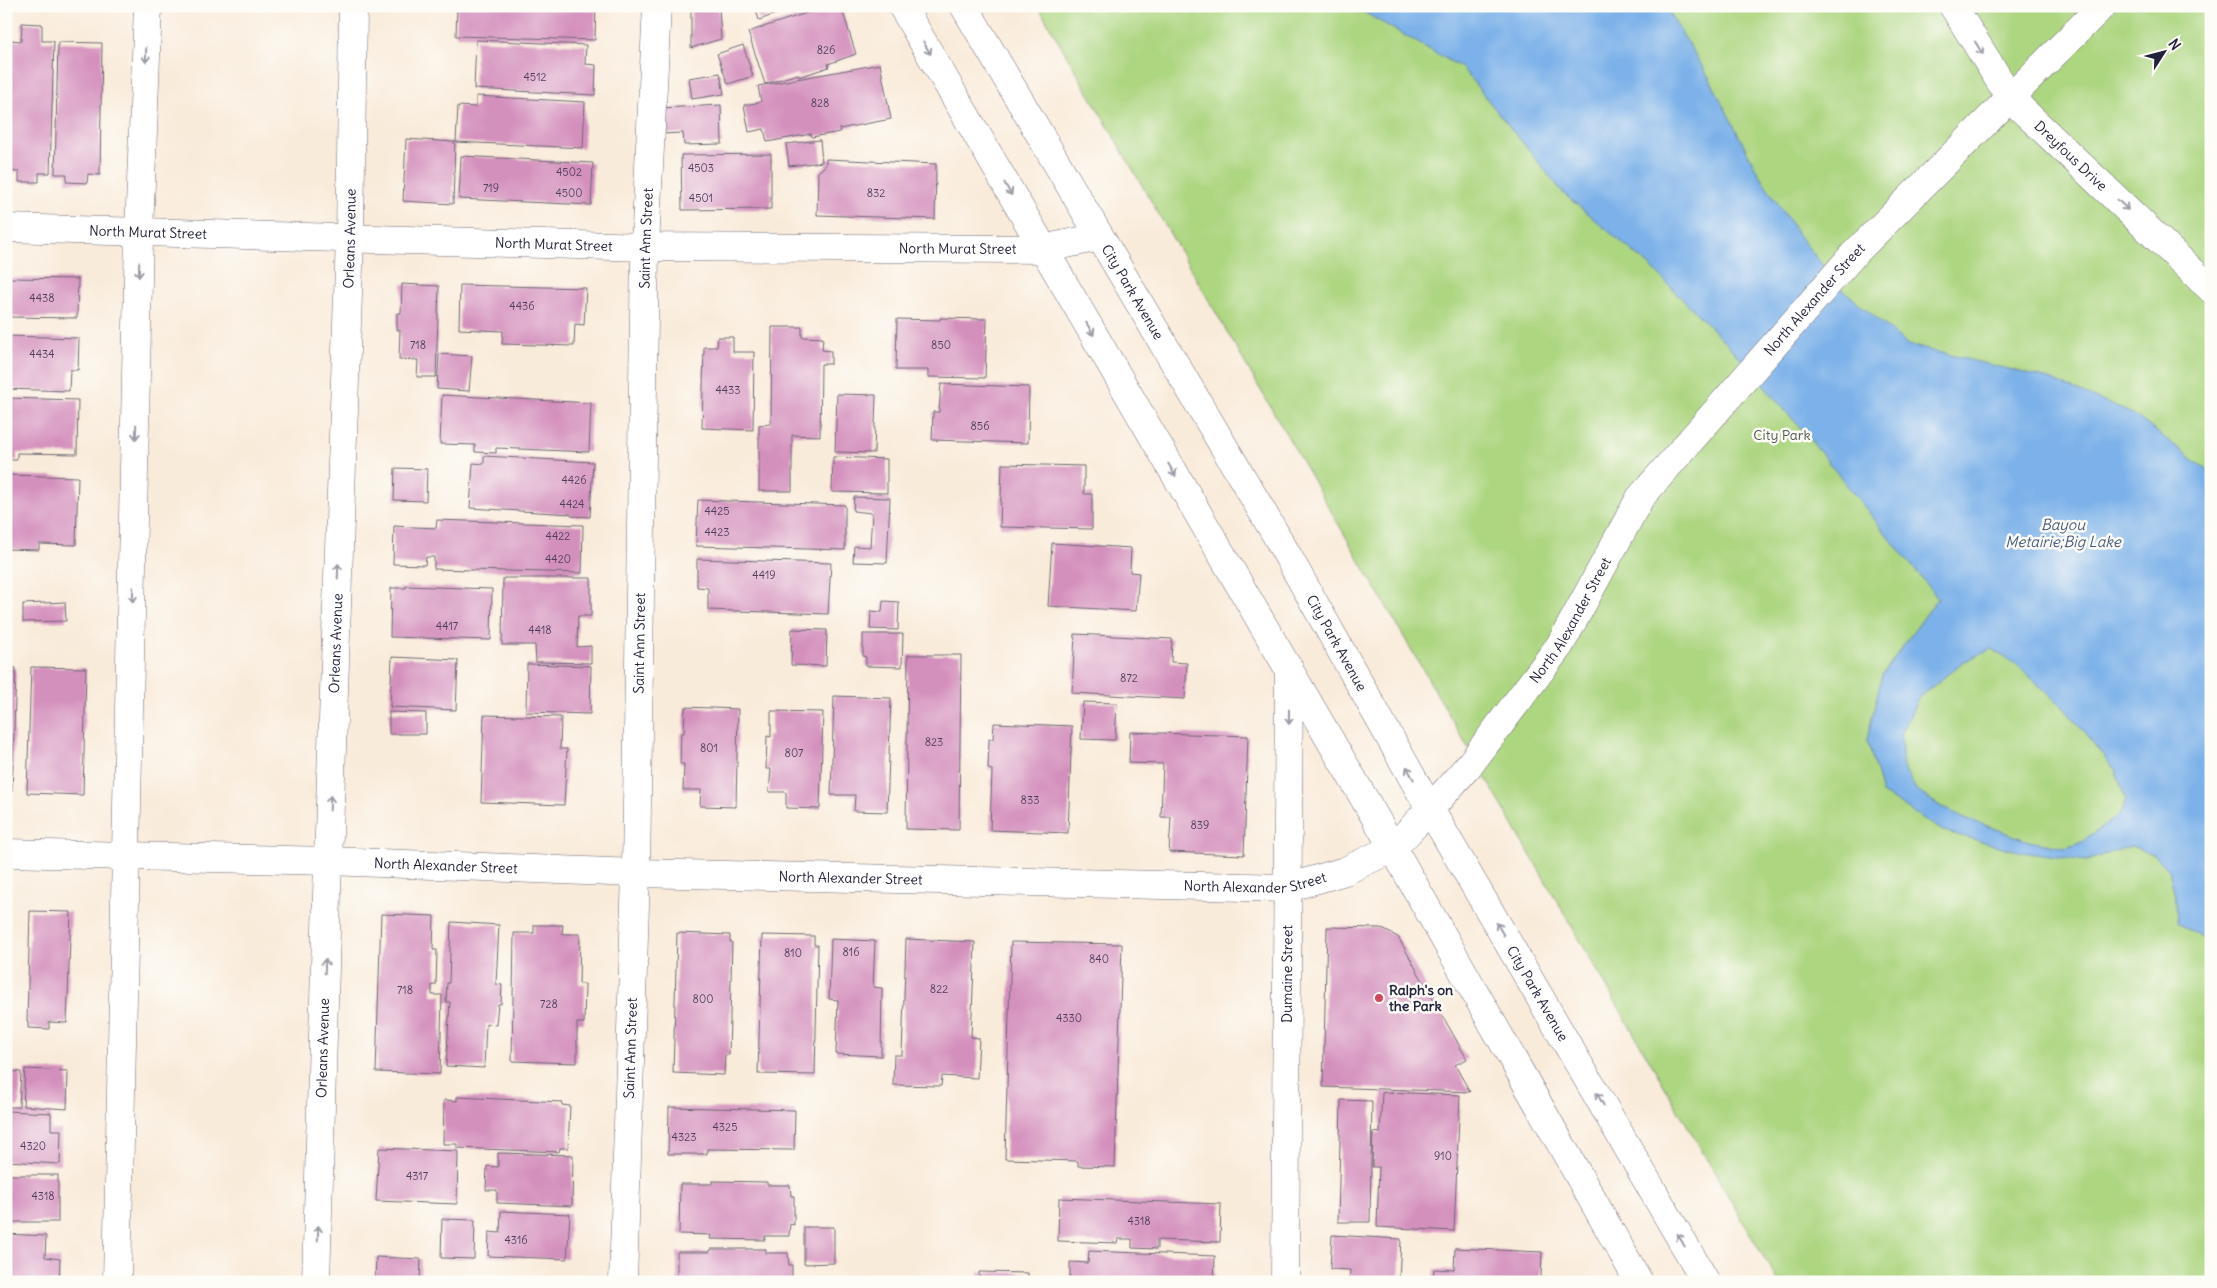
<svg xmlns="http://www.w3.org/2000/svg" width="2217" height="1288" font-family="Delius,sans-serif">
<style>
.green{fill:#add681;stroke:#687c5e}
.water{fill:#7bb1e9;stroke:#4e6a92;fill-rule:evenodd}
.building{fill:#d490bd}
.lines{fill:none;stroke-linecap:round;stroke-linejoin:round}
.minor-casing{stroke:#6d6873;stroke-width:29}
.tertiary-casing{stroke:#6d6873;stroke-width:29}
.secondary-casing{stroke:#6d6873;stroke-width:29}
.minor{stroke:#fff;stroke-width:28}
.tertiary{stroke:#fff;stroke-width:28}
.secondary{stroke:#fff;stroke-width:28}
.oneway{stroke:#9c9ca7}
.poi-dot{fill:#d1495b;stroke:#fdfcf7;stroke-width:2}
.labels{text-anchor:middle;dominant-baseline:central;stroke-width:5;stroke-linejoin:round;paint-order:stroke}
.number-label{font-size:11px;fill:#4e3e5c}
.street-label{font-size:14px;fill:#22223b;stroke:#fdfcf7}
.park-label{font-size:14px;fill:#4c5850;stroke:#fdfcf7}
.poi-label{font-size:14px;font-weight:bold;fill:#22223b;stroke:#fdfcf7;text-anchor:start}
.water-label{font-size:15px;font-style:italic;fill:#465b81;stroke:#fdfcf7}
</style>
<rect width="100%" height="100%" fill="#fdfcf7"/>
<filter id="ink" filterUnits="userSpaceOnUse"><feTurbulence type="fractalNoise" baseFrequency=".02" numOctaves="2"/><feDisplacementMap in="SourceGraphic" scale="10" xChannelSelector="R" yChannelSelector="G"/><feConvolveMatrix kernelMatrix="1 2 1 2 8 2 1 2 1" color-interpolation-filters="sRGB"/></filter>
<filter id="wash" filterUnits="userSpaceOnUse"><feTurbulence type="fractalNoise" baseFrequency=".0096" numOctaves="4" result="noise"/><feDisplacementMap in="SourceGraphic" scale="20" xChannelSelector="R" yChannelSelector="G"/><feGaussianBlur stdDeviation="1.12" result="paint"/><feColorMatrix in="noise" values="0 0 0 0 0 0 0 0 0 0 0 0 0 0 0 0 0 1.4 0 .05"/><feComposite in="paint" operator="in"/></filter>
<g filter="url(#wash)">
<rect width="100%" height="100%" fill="#f9ebda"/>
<polygon class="green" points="1038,6 2211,6 2211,1282 1778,1282"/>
<path class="water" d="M1353,6H1665L1710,79L1758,173L1799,236L1841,288L1908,345L2049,379L2133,414L2211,473V944L2177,922L2176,900L2169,870L2153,854L2131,846L2086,861L2021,852L1943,831L1882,793L1867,739L1882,675L1938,598L1804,432L1728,345L1649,265L1564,194L1462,68ZM1991,649L2016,664L2065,709L2116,771L2126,800L2119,815L2082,842L2066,848L2029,841L1965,818L1940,806L1917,791L1903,768L1901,735L1918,698L1963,662Z"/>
<g id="blocks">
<g class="building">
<polygon points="457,6 596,6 595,40 456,36"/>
<polygon points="691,6 719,6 721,39 691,48"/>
<polygon points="755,6 789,6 790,9 759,20"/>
<polygon points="828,6 841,6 856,54 828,64 829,67 799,77 798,74 765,84 748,32"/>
<polygon points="22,23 42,24 42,41 54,41 50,173 39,173 39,182 19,182 19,172 6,171 10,40 21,41"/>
<polygon points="476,40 586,45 585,64 596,65 595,95 474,89"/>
<polygon points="58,42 102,43 100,175 88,174 87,183 66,182 67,174 55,174"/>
<polygon points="743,45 753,76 728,84 717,54"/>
<polygon points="880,64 891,119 839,129 840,132 812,137 811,134 767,142 764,129 749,132 744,105 761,102 758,86"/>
<polygon points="720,73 724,94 692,99 689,78"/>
<polygon points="476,96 585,102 583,148 456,142 458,106 476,107"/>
<polygon points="721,105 722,144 684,145 683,133 662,134 661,108"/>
<polygon points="406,139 455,142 453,204 403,201"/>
<polygon points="820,140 822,162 789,166 786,144"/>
<polygon points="771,154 771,209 682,210 681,155"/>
<polygon points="461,156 593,163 591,205 459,199"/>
<polygon points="826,159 936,164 935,219 817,215 818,172 826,165"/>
<polygon points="6,278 78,279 77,318 6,317"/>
<polygon points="402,284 439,286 436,377 417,377 418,360 399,359 400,330 397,330 397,313 401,313"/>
<polygon points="460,285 586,288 584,325 575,324 574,346 502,344 503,331 459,329"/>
<polygon points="940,318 987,319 985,378 928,377 928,370 896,370 897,319 940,320"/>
<polygon points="772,327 802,327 802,337 823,338 822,350 831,351 831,364 821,364 820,436 792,435 792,491 759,491 759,425 771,424"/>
<polygon points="6,336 79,338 78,370 70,370 69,391 6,389"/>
<polygon points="718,337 733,337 733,352 754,352 753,430 702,428 704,347 717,347"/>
<polygon points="439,354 472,356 469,391 437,389"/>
<polygon points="941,384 1029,387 1028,443 932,440 933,412 939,412"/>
<polygon points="837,394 876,395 874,453 835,452"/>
<polygon points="442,395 591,403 589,452 496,448 496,453 475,452 475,445 440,444"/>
<polygon points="6,398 78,400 77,454 17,453 17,460 6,460"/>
<polygon points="484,456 593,462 590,517 571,516 571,514 470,508 473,463 484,464"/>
<polygon points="833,457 887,459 887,493 832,492"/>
<polygon points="1002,464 1084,466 1084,494 1092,494 1092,529 1000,527"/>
<polygon points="395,468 427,469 426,501 394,500"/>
<polygon points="6,475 78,477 76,545 39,544 39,550 6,549"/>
<polygon points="854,497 890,498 887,563 853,562 854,546 870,547 872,513 853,511"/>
<polygon points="698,500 845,505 845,550 696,546"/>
<polygon points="437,520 583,525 582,573 434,569 434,557 426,557 425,565 393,564 394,526 436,528"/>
<polygon points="1052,543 1131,548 1130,572 1139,573 1136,611 1048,606"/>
<polygon points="697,559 831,563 828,614 708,610 708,588 697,587"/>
<polygon points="503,578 591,578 591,616 578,616 577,647 591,646 591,663 536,662 535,645 502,645"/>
<polygon points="406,586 492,589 491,640 390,637 391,588 406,588"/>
<polygon points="883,601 899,602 898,630 870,629 871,611 882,612"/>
<polygon points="65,602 66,621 23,622 23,604"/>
<polygon points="792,629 827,630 826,666 791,665"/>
<polygon points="863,634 903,634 902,667 866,666 866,657 863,656"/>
<polygon points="1075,634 1172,639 1171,662 1187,663 1185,699 1072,693"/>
<polygon points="908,655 961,655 959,830 906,829"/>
<polygon points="392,657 458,660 456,710 390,707"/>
<polygon points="527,664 591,666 590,714 526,712"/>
<polygon points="31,667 86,668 83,795 27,793"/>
<polygon points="6,668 16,668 12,792 6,792"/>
<polygon points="834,696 891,698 887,812 854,811 855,795 831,795"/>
<polygon points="1083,702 1117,703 1115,740 1081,739"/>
<polygon points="685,707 738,709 736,807 700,806 701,790 683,790 684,764 680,764 681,733 684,733"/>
<polygon points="771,711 823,712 820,809 786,808 786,792 769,792 771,769 766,769 767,736 771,737"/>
<polygon points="389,712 426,713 426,734 389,734"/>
<polygon points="484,715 561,717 560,749 567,749 564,805 481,802"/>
<polygon points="994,723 1072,726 1068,833 990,830 992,770 988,769 989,739 993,739"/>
<polygon points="1130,732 1248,736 1244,855 1169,852 1171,817 1161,817 1163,764 1129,763"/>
<polygon points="30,911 71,912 67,1023 49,1022 49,1029 28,1028 28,1021 27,1021"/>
<polygon points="381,914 434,916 433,950 437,950 436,985 432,985 432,995 442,995 440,1074 376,1072"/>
<polygon points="451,922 499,925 496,984 502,985 501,1004 498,1004 496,1025 486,1024 484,1068 446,1066 450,1002 446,1002 447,983 449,983"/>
<polygon points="534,925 563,925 562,934 580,934 579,984 585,984 584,1023 577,1023 577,1063 512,1061 514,933 534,933"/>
<polygon points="1327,927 1380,928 1398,937 1467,1059 1455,1065 1470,1092 1323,1087"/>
<polygon points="677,933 730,935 730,942 732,942 729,1055 725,1055 724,1075 673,1073"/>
<polygon points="762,935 814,936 814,945 818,945 815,1075 758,1074"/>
<polygon points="831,939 875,941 873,987 882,988 881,1056 836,1054 838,1000 829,999"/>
<polygon points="906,939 975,942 971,1037 979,1038 977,1078 942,1076 941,1086 893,1085 894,1055 902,1055"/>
<polygon points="1011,942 1122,944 1115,1167 1078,1166 1078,1161 1005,1159"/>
<polygon points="25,1069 68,1071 67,1109 23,1106"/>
<polygon points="6,1071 21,1072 19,1107 6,1107"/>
<polygon points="1382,1092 1460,1095 1454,1231 1377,1227 1379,1167 1372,1167 1373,1132 1380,1133"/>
<polygon points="457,1097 562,1102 562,1105 570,1106 568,1148 560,1148 559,1152 457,1148 457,1144 443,1144 444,1100 457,1101"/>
<polygon points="1341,1100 1372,1101 1370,1222 1338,1222"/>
<polygon points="669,1107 795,1110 794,1150 707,1149 707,1154 668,1154"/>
<polygon points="6,1111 51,1113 51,1130 61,1130 60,1164 6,1161"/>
<polygon points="379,1148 458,1151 457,1204 376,1201"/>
<polygon points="498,1153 573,1155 572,1206 497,1203 497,1190 486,1190 487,1166 498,1167"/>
<rect x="6" y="1175" width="52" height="47"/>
<polygon points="712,1181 767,1182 767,1185 790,1185 791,1196 794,1196 794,1225 790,1224 789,1236 765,1236 765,1240 710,1239 711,1235 679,1234 680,1184 712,1184"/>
<polygon points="1059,1198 1221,1204 1220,1242 1157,1240 1157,1249 1132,1248 1132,1239 1118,1239 1117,1243 1058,1241"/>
<polygon points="501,1211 570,1214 567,1259 488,1256 489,1232 500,1233"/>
<polygon points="442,1219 475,1220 474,1259 441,1258"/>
<polygon points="804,1227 834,1227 834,1263 804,1264"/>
<polygon points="6,1234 46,1236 45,1257 60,1259 59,1282 6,1282"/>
<polygon points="1332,1235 1401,1239 1399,1282 1349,1282 1350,1270 1330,1269"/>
<polygon points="1455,1248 1542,1252 1541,1278 1554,1278 1554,1282 1433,1282 1434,1269 1454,1270"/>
<polygon points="711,1249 766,1249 766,1253 788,1253 789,1265 792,1265 792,1282 677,1282 677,1252 710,1252"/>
<polygon points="1089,1251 1215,1256 1214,1282 1070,1282 1070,1262 1088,1263"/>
<polygon points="376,1257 421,1259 420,1282 375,1281"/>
<polygon points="979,1272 1028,1273 1028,1282 979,1282"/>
</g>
</g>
</g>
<g filter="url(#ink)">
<use href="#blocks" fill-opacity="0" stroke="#6d6873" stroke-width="1"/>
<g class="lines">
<g class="minor-casing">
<g id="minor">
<path id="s1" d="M1953,6L2011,99L2211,289"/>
<path id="s2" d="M6,228L645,247L1043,249L1099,237"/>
<path id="s3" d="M6,853L328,861L636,873L1287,888L1345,871L1393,848L1430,809L1471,763L1560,645L1640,498L1853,255L2102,6"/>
<path id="s4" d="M623,1282L636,873L645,247L657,6"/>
<path id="s5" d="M1285,1282L1289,668"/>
</g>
</g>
<g class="tertiary-casing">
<g id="tertiary">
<polyline points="117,1282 139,232 148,6"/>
<path id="s6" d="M316,1282L328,861L350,238L353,6"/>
</g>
</g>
<g class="secondary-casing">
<g id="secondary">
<polyline points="902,6 1393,848 1639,1282"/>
<path id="s7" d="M964,6L1276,535L1430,809L1706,1282"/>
</g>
</g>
<use href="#minor" class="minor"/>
<use href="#tertiary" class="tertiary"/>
<use href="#secondary" class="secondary"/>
</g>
<defs><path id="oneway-shaft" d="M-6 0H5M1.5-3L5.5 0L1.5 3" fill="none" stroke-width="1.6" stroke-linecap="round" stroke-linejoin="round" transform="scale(1.25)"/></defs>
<g class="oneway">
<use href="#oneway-shaft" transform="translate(927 48) rotate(60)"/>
<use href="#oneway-shaft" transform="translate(1979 48) rotate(58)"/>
<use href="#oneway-shaft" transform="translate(146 55) rotate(92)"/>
<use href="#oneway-shaft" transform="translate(1008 189) rotate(60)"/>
<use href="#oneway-shaft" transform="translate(2123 205) rotate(44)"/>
<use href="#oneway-shaft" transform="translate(139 270) rotate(91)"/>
<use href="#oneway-shaft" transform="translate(1090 329) rotate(60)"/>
<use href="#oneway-shaft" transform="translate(136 432) rotate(91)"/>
<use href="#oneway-shaft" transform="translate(1172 470) rotate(60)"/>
<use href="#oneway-shaft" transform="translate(338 571) rotate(-88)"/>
<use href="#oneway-shaft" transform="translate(133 595) rotate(91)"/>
<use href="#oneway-shaft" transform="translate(1289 717) rotate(90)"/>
<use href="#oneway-shaft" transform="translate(1410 773) rotate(-119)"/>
<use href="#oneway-shaft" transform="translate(330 803) rotate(-88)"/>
<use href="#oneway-shaft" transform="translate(1500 929) rotate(-120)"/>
<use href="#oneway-shaft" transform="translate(325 966) rotate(-88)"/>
<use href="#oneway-shaft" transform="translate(1600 1099) rotate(-120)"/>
<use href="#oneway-shaft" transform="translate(318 1233) rotate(-88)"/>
<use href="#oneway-shaft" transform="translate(1681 1240) rotate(-120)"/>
</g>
</g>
<circle class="poi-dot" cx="1379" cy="998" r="5"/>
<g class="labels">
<g class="number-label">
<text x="826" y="50">826</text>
<text x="535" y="77">4512</text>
<text x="820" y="103">828</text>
<text x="701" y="168">4503</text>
<text x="569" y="172">4502</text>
<text x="491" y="188">719</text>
<text x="569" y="193">4500</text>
<text x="876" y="193">832</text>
<text x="701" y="198">4501</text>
<text x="42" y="298">4438</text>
<text x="522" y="306">4436</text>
<text x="418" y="345">718</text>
<text x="941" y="345">850</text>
<text x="42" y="354">4434</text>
<text x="728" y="390">4433</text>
<text x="980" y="426">856</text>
<text x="574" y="480">4426</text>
<text x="572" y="504">4424</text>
<text x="717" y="511">4425</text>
<text x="717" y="532">4423</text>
<text x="558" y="536">4422</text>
<text x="558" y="559">4420</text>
<text x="764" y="575">4419</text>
<text x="447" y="626">4417</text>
<text x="540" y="630">4418</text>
<text x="1129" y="678">872</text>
<text x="934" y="742">823</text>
<text x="709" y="748">801</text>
<text x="794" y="753">807</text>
<text x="1030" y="800">833</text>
<text x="1200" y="825">839</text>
<text x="851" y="952">816</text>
<text x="793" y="953">810</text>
<text x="1099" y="959">840</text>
<text x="939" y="989">822</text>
<text x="405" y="990">718</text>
<text x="703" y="999">800</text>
<text x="549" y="1004">728</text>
<text x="1069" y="1018">4330</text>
<text x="725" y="1127">4325</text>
<text x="684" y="1137">4323</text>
<text x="33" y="1146">4320</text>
<text x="1443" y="1156">910</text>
<text x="417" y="1176">4317</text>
<text x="43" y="1196">4318</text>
<text x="1139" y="1221">4318</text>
<text x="516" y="1240">4316</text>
</g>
<g class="street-label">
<text stroke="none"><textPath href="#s1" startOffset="192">Dreyfous Drive</textPath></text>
<text stroke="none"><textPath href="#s2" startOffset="142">North Murat Street</textPath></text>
<text stroke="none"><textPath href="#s6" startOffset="1044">Orleans Avenue</textPath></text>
<text stroke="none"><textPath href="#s4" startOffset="1044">Saint Ann Street</textPath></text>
<text stroke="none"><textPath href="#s2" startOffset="548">North Murat Street</textPath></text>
<text stroke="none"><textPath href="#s2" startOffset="952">North Murat Street</textPath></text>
<text stroke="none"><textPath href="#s7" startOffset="332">City Park Avenue</textPath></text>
<text stroke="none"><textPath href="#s3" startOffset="2090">North Alexander Street</textPath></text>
<text stroke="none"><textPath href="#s3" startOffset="1685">North Alexander Street</textPath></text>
<text stroke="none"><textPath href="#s7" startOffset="738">City Park Avenue</textPath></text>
<text stroke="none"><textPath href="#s6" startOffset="639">Orleans Avenue</textPath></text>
<text stroke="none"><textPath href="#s4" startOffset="639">Saint Ann Street</textPath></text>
<text stroke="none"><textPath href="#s3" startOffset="440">North Alexander Street</textPath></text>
<text stroke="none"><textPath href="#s3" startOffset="845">North Alexander Street</textPath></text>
<text stroke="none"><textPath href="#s3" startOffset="1250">North Alexander Street</textPath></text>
<text stroke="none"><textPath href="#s5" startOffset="308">Dumaine Street</textPath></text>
<text stroke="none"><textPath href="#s7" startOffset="1142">City Park Avenue</textPath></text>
<text stroke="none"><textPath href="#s6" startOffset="234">Orleans Avenue</textPath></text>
<text stroke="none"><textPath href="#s4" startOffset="234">Saint Ann Street</textPath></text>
</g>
<g class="park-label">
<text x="1782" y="435">City Park</text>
</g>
<g class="poi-label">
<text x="1389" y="990">Ralph's on<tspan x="1389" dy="16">the Park</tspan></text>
</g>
<g class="water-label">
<text x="2063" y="524">Bayou<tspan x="2063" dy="17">Metairie;Big Lake</tspan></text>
</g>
</g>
<rect width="2217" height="1288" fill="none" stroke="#fdfcf7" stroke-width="25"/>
<g transform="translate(2164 52) rotate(54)" stroke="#fdfcf7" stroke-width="4" paint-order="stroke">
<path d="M0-4L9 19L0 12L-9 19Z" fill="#22223b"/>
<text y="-8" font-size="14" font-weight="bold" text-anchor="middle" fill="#22223b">N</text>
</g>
</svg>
